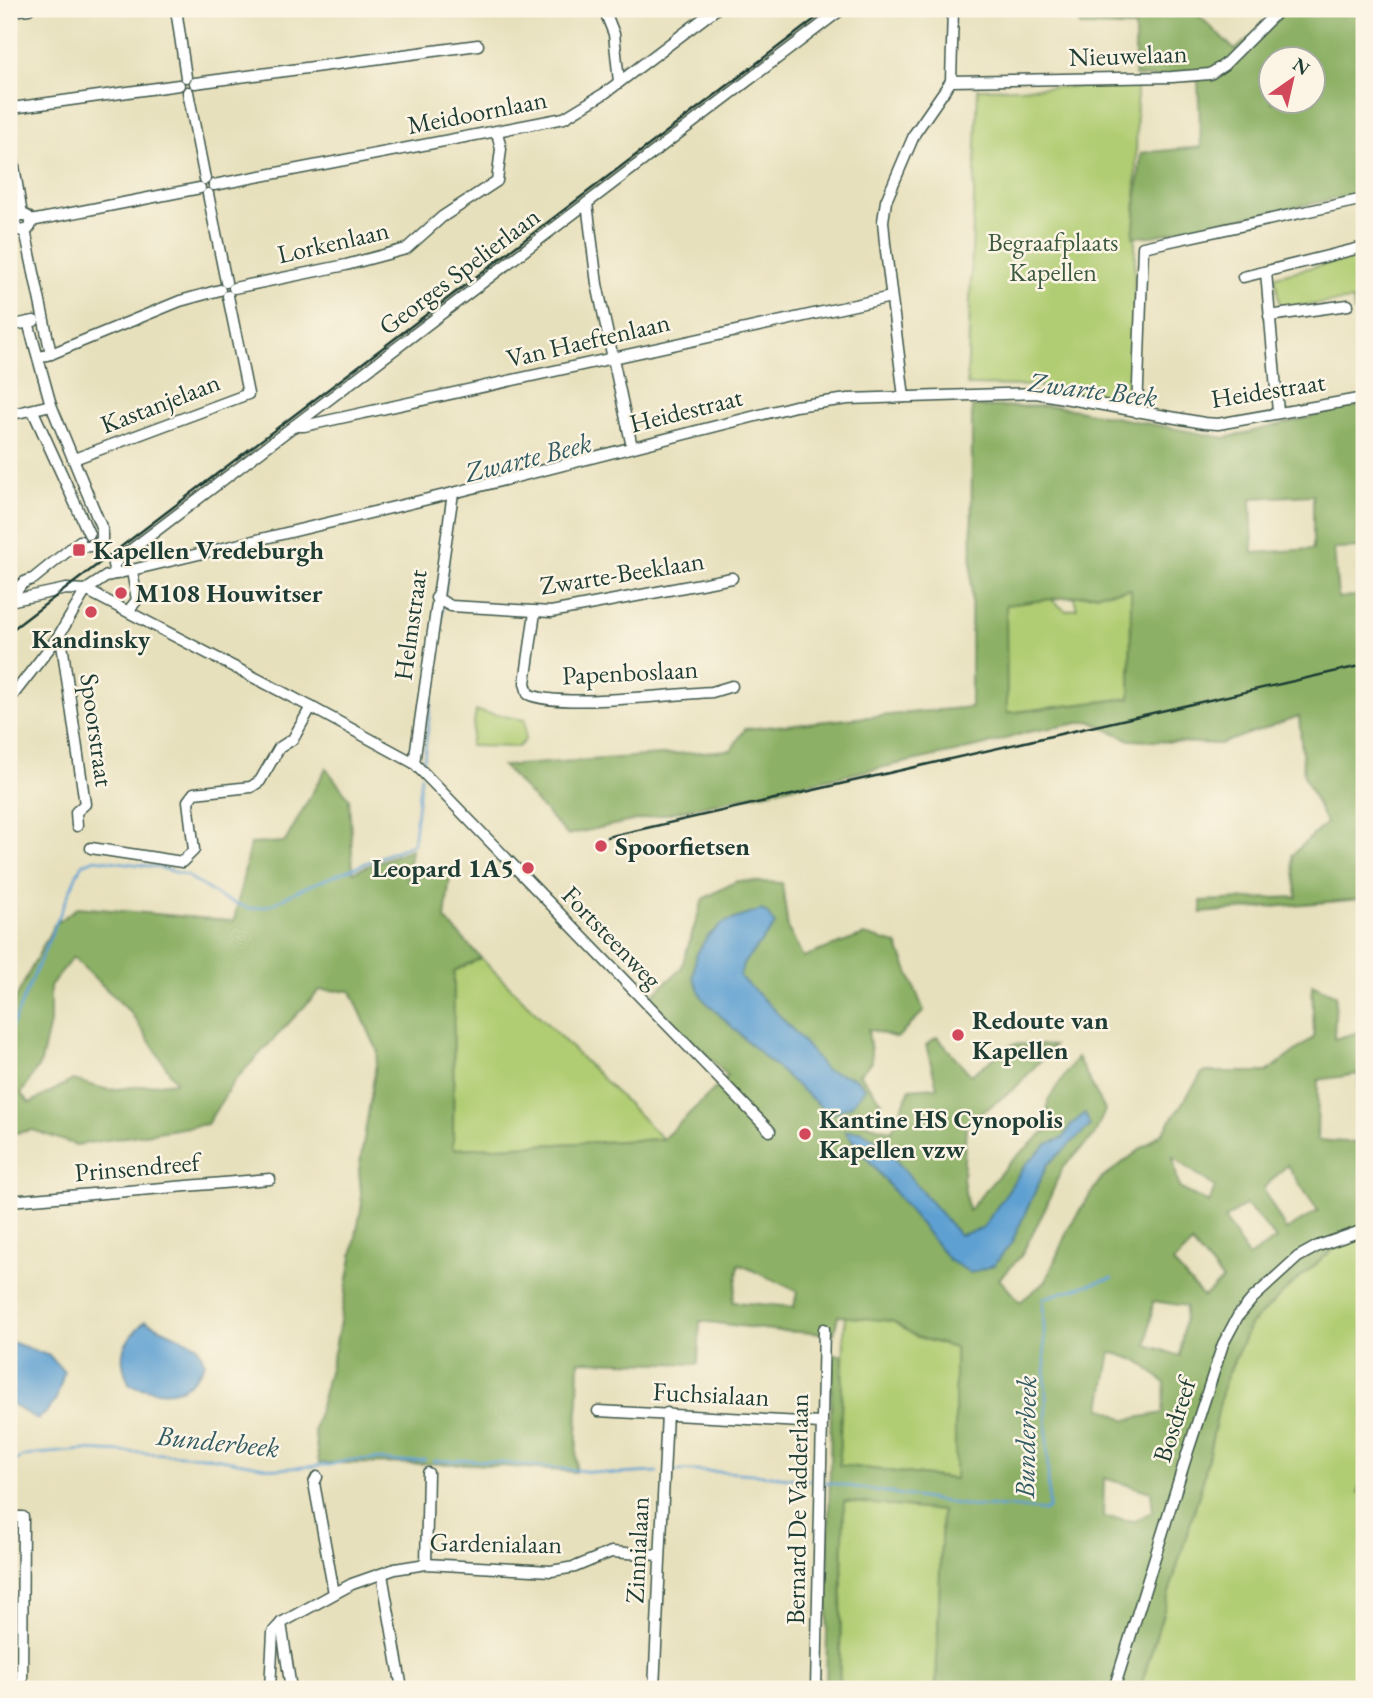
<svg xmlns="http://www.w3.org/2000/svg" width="1373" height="1698" font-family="'EB Garamond',serif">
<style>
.green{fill:#b1cd73;stroke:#688554;stroke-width:2}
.forest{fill:#8cb065;stroke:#56764c;stroke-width:2;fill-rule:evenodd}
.water{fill:#5ea0d2;stroke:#3e6e83;stroke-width:2}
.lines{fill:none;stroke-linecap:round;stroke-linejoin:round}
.stream{stroke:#5ea0d2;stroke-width:2.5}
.minor-casing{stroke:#3d5548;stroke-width:13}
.minor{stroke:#fff;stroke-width:10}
.rail{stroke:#1f3d34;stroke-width:2.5}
.poi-dot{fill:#d1495b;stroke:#fcf5e5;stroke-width:2.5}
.labels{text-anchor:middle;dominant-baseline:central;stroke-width:5;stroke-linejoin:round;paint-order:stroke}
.street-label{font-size:26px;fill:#1f3d34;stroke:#fcf5e5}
.park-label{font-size:26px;fill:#3c5a41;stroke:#fcf5e5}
.poi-label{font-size:26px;font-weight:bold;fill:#1f3d34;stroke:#fcf5e5;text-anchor:start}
.water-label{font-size:28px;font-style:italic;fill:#325b63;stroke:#fcf5e5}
</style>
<rect width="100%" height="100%" fill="#fcf5e5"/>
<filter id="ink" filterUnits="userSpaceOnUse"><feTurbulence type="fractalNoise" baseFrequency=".0143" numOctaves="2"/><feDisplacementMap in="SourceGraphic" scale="14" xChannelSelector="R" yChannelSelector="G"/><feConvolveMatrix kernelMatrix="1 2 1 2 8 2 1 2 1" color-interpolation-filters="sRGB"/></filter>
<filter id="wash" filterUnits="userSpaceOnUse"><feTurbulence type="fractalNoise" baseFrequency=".00686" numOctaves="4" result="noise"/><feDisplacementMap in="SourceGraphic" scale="28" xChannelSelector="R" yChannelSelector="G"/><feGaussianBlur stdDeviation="1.57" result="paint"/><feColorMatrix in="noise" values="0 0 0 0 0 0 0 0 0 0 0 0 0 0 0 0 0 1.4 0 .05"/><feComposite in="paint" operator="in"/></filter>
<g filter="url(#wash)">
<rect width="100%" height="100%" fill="#e7e0bc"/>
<g class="green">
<polygon points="1137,85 1133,403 1038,386 967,385 978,89"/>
<polygon points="1364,255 1363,311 1354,312 1353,300 1280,308 1275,276"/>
<polygon points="1132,589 1130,698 1006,713 1005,605 1056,598 1053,601 1066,611 1077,608 1074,598 1070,597"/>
<polygon points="476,711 525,720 525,740 518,747 470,746"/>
<polygon points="481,958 663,1139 453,1149 454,971"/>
<polygon points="1364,1233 1364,1473 1358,1493 1364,1495 1364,1689 1140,1689 1203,1481 1224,1383 1250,1325 1290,1286 1343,1241"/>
<polygon points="845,1316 892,1321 917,1337 955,1348 955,1479 839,1465"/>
<polygon points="844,1501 942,1511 936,1689 839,1689"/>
</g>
<g class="forest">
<path d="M1077,9H1192L1235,50L1282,9H1364V193L1153,236L1133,237L1141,153L1201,147L1198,80L1135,76V27L1080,26ZM1272,60H1314V102H1272Z"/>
<path d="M1364,404V548L1334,549L1338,598L1364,595V879L1361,899L1201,913V901L1297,897L1292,855L1326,823L1304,776L1299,716L1220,744L1130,740L1090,721L1028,732L982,746L567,835L503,766L731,750L745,729L971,707L972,407L1055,406L1225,438ZM1313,495V549L1253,553L1251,498ZM1131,589L1130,698L1007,713L1006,605Z"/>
<path d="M326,768L349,798L353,872L411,849L407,879L451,868L445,919L481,958L454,971L453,1149L663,1139L728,1076L649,998L681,969L703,899L737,881L782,883L788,929L803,957L864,935L897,944L924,1011L897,1038L868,1029L872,1062L859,1074L882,1102L859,1122L892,1131L910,1089L937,1087L926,1045L937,1037L971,1075L1013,1044L1054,1046L1016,1087L966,1125L963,1178L968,1211L1009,1163L1047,1130L1048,1100L1077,1057L1105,1110L1094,1136L1062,1168L1046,1207L1021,1256L999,1279L1020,1302L1046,1281L1069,1227L1100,1180L1163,1132L1203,1072H1267L1314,1037L1312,984L1336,995L1334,1039L1363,1031L1364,1003V1234L1343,1241L1290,1286L1250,1325L1224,1383L1203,1481L1140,1689H936L942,1511L844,1501L839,1689H826L832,1353L843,1356L839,1465L955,1479V1348L917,1337L892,1321L838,1316L834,1334L779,1331L700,1321L698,1364L579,1361L576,1472L474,1464L319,1463L314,1430L335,1348L362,1204L359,1170L378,1052L351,991L320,990L234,1081L207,1124L76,1145L33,1130L9,1134V1011L54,925L78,907L234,921L250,844L285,842ZM73,957L131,1013L176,1082L109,1090L73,1080L30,1103L21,1094L41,1062L50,1023V986ZM1359,1074L1358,1143L1317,1140L1318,1080ZM1173,1157L1215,1187L1209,1203L1179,1188ZM1287,1165L1318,1211L1286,1230L1263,1189ZM1246,1204L1276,1239L1248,1257L1225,1219ZM1192,1244L1223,1280L1203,1297L1173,1263ZM739,1264L797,1291L794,1307L733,1302ZM1153,1301L1186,1306L1180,1356L1147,1345ZM1111,1352L1139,1361L1165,1383L1163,1413L1126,1420L1101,1407ZM1104,1478L1151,1492L1153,1511L1135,1521L1103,1517Z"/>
</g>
<g class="water">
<path d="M761,910L767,913L775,925L743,964L740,977C772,1006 800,1035 825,1070L855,1078L865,1088L851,1106L829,1114L751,1045L703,999L693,977L696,955L707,937L723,923Z"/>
<polygon points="1085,1113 1090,1126 1047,1165 1012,1242 994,1265 971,1273 949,1260 845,1131 861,1131 883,1145 959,1235 982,1229 1026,1164 1047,1144 1063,1138 1071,1125"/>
<path d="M145,1321L197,1345L205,1363C186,1399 164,1394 130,1385C116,1355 122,1343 145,1321Z"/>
<path d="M9,1341L50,1356L64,1372C59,1391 56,1409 37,1419L9,1403Z"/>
</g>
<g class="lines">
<g class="stream">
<polyline points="444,600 448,561"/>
<polyline points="423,766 443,606"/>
<polyline points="9,1033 81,865 95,859 157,867 186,875 221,898 251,909 271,905 301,889 413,844 421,776"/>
<polyline points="433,1461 472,1460 616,1474 657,1472"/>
<polyline points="9,1464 22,1457 37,1454 84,1450 203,1456 278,1469 329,1465 350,1460 376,1459 401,1462 425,1460"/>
<path d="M671,1471C716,1470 769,1475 814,1481"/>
<polyline points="824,1482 970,1506 1011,1507 1045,1511 1049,1507 1043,1298 1112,1278"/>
</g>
</g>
</g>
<g filter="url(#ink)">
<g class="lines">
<g class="minor-casing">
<g id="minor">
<polyline points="176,9 186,77"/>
<polyline points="604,9 614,34 619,82"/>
<polyline points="9,11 29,9"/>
<polyline points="951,81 1172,77 1210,74 1224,65 1280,9"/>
<polyline points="195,83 478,45"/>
<polyline points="188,92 205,179"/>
<polyline points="12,108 179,85"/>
<polyline points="9,135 22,215"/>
<polyline points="214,185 564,118 605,93 716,9"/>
<polyline points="208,194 226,282"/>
<polyline points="587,203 597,284 632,447"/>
<circle cx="23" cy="223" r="8"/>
<polyline points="31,221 200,188"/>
<polyline points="25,230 51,354 39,357"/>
<polyline points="1266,272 1278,412"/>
<polyline points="1243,277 1364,247"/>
<polyline points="234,288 346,265 406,249 442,217 497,181 501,149 497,132"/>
<polyline points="1269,316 1348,305"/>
<polyline points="28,322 51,405"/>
<polyline points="9,326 34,321"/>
<polyline points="51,354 180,301 220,290"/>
<polyline points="904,397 885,243 883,221 886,201 915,133 951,81 953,9"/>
<polyline points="33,411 89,534"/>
<polyline points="1137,412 1143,247 1364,199"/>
<path d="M9,415L51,405L102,529V540C94,548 87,547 76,544"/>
<polyline points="294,426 304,426 891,297"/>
<polyline points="74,459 248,394 228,296"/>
<polyline points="116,574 113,565 119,559 842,9"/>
<polyline points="436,598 451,606 551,612 732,578"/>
<path d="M14,600C16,589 22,581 33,579L80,541"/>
<polyline points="9,601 66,589 86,590 311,707 414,763 770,1131"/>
<polyline points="129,610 137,600 132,571"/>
<path d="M535,612L525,683L528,694C560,709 672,694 712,692L732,686"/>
<polyline points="58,637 62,644 85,804 76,812 77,826"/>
<polyline points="9,700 58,637 86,590 107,576 453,493 795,406 848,399 1036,393 1204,423 1218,424 1364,398"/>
<polyline points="414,763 453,493"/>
<polyline points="91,848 182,862 194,850 188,801 194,793 251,787 260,781 279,748 293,739 311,707"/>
<polyline points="9,1201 270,1179"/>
<polyline points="598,1411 821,1423"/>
<polyline points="317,1477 314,1483 334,1593"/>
<polyline points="9,1517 23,1517 22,1689"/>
<polyline points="426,1564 428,1473"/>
<polyline points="382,1574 402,1689"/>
<polyline points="281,1623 291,1689"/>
<polyline points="270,1689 273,1632 281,1623 352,1584 395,1569 426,1564 551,1571 575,1567 611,1552 659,1555"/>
<polyline points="654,1689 667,1413"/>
<polyline points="816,1689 824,1329"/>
<polyline points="1114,1689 1187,1454 1223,1344 1238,1316 1253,1298 1298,1257 1318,1246 1364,1230"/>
</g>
</g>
<use href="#minor" class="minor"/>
<g class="rail">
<polyline points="9,632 828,9"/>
<polyline points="607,837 1364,665"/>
</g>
</g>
</g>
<g class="poi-dot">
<rect x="72" y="543" width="14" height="14" rx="3.5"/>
<circle cx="121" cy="593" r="7"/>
<circle cx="91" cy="612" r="7"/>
<circle cx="601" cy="846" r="7"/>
<circle cx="528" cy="868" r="7"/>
<circle cx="958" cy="1035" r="7"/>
<circle cx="805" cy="1134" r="7"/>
</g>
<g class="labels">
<g class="street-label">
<text transform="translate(1128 55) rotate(-2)">Nieuwelaan</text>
<text transform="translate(477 112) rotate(-11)">Meidoornlaan</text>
<text transform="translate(333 242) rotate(-13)">Lorkenlaan</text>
<text transform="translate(459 271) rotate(-37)">Georges Spelierlaan</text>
<text transform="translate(588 340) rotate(-13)">Van Haeftenlaan</text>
<text transform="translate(1268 390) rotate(-9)">Heidestraat</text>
<text transform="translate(160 403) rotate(-21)">Kastanjelaan</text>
<text transform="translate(686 410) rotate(-14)">Heidestraat</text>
<text transform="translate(622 573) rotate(-9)">Zwarte-Beeklaan</text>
<text transform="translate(410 625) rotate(-82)">Helmstraat</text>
<text transform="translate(630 672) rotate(-3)">Papenboslaan</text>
<text transform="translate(97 730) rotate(82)">Spoorstraat</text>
<text transform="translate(612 937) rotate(46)">Fortsteenweg</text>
<text transform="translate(137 1167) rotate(-5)">Prinsendreef</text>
<text transform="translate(711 1394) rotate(3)">Fuchsialaan</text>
<text transform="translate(1174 1420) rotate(-72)">Bosdreef</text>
<text transform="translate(797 1509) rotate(-89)">Bernard De Vadderlaan</text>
<text transform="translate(496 1543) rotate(1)">Gardenialaan</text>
<text transform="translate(637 1550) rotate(-87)">Zinnialaan</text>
</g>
<g class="park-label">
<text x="1053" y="242">Begraafplaats<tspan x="1053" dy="30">Kapellen</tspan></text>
</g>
<g class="poi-label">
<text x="93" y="550">Kapellen Vredeburgh</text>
<text x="135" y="593">M108 Houwitser</text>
<text x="91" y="639" text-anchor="middle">Kandinsky</text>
<text x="615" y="846">Spoorfietsen</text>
<text x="514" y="868" text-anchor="end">Leopard 1A5</text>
<text x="972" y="1020">Redoute van<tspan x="972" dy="30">Kapellen</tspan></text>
<text x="819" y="1119">Kantine HS Cynopolis<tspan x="819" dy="30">Kapellen vzw</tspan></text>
</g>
<g class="water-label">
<text transform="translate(1093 389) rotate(7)">Zwarte Beek</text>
<text transform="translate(528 457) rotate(-14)">Zwarte Beek</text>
<text transform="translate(1025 1437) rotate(-89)">Bunderbeek</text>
<text transform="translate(218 1441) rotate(6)">Bunderbeek</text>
</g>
</g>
<rect width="1373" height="1698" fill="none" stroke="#fcf5e5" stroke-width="35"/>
<g transform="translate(1292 80) rotate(34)"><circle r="33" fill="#fcf5e5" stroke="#a4ab9e" stroke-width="2"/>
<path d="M0-5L12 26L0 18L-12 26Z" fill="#d1495b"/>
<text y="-10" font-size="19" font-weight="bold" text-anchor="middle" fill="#1f3d34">N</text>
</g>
</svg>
